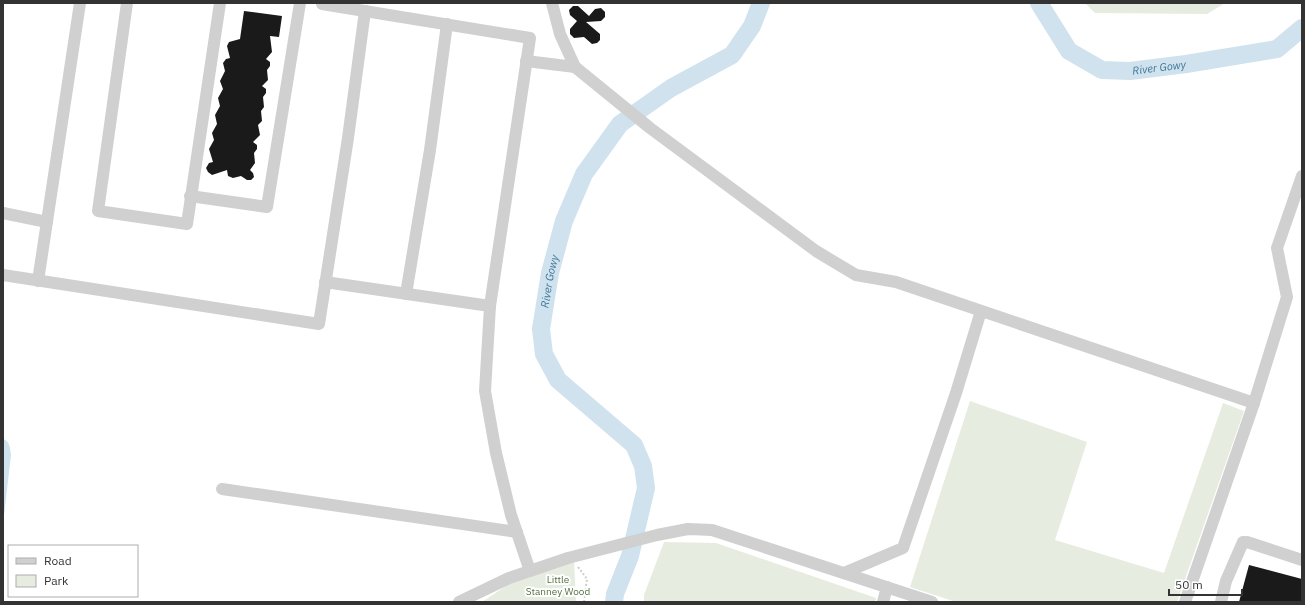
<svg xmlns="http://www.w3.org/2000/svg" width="1305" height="605" font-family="'IBM Plex Sans',sans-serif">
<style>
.green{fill:#e6ecdf}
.water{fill:#cfe2ee}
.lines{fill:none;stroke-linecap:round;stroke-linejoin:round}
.river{stroke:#cfe2ee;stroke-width:18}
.building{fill:#1a1a1a}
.path{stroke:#cdcdcd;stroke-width:2;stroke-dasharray:2 2;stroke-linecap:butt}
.minor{stroke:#d0d0d0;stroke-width:12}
.labels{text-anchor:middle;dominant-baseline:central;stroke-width:4;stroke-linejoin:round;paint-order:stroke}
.park-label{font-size:10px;fill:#56703f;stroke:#fff}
.water-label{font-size:11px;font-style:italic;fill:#3f7597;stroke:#fff}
</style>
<rect width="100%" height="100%" fill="#fff"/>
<g class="green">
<polygon points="1085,3 1225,3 1207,14 1095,13"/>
<polygon points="970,401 1087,442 1055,540 1164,573 1223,403 1244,411 1177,602 956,602 910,587"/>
<polygon points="664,542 716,543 876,598 875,602 644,602 644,595"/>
<polygon points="574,561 576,602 482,602 512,582"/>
</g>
<path class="water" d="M3,439C10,441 10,449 11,455L3,524Z"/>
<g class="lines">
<g class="river">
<path id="s1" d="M1039,3L1069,51L1102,70L1130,71L1186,64L1277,49L1302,28"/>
<path id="s2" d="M614,602L615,594L630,556L646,488L643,466L634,445L558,380L544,354L541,329L550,273L564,221L584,174L620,124L671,88L732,55L752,26L761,3"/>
</g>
</g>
<g class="building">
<polygon points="573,6 578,6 589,16 595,9 601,8 605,12 605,17 601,21 586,22 600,34 600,40 597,43 592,44 584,37 574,38 570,34 570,29 577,21 570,15 569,10"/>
<polygon points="244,11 282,16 279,37 270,36 272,52 266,59 270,62 270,66 267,70 268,80 262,86 266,89 266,93 263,97 264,107 261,111 262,121 258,125 260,135 253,142 257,145 257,149 254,153 255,163 250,170 253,173 254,177 251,180 247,180 241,176 233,178 228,176 227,170 212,175 208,172 206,168 209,163 213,162 209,149 214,140 212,133 217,124 215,115 220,106 218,98 223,89 220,81 225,71 223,63 226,59 230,58 227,46 229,42 240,39"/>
<polygon points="1249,565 1302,579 1302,602 1239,602"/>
</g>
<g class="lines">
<polyline class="path" points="578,567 587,579 584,602"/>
<g class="minor">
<polyline points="127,3 98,211 187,224 220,3"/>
<polyline points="322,4 530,38 490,306 325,282"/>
<polyline points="526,61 575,67 560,34 552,3"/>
<polyline points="575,67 650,128 816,251 856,275 896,282 1254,403"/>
<polyline points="190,196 267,207 300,3"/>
<polyline points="3,213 47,222"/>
<polyline points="3,275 319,324 348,138 365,11"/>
<polyline points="38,281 80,3"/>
<polyline points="406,294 430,150 447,24"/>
<polyline points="490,306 485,391 496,453 511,515 530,571"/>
<polyline points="222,489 517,532"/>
<polyline points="844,573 903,548 956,393 981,311"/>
<polyline points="459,602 509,578 568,558 657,535 688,529 712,530 932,602"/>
<polyline points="883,602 887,587"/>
<polyline points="1185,602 1254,403 1287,297 1277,248 1302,176"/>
<polyline points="1221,602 1226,581 1243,542 1247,542 1302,560"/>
</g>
</g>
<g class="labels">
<g class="park-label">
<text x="558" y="579">Little<tspan x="558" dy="12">Stanney Wood</tspan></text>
</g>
<g class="water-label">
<text stroke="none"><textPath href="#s1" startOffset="152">River Gowy</textPath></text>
<text stroke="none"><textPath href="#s2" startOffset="367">River Gowy</textPath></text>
</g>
</g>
<rect width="1305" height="605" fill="none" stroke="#333333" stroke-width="8"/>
<rect x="8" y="545" width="130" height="52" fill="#ffffff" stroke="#adadad"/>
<rect x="16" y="558" width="20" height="6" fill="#d0d0d0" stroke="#adadad"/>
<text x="44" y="565" font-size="12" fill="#333333">Road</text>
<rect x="16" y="575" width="20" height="12" fill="#e6ecdf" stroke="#adadad"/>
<text x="44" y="585" font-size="12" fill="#333333">Park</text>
<path d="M1169 589v6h73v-6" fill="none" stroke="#333333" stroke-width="2"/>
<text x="1175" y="589" font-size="12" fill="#333333" stroke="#ffffff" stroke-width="3" paint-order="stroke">50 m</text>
</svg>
